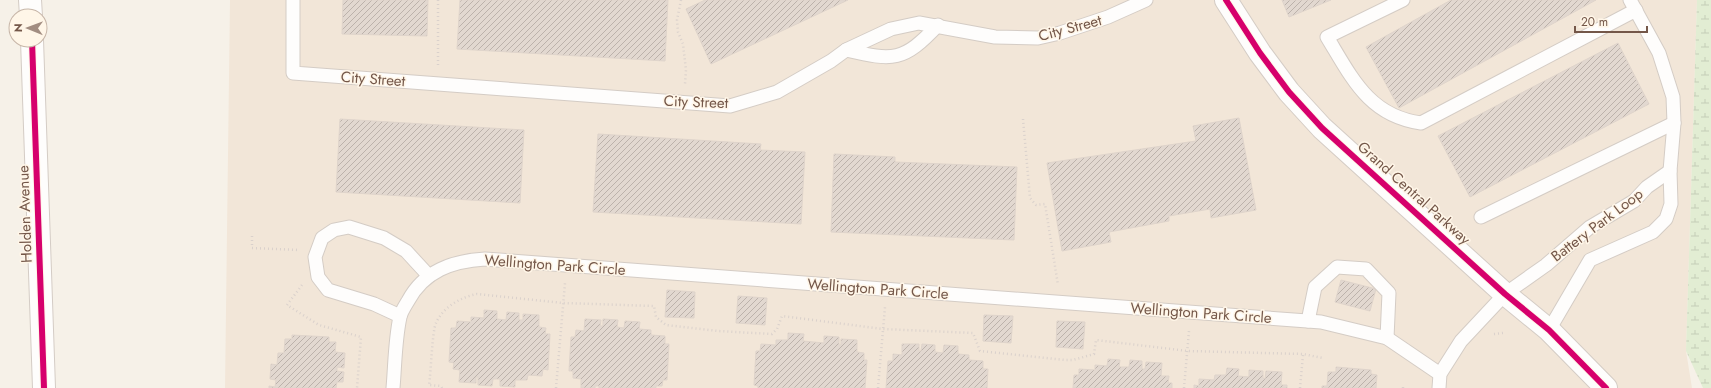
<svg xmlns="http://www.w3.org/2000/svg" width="1711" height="388" font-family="Jost,sans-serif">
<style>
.residential{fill:#f2e6d8}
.wetland{fill:url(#wetland-marsh)}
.building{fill:url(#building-hatch);stroke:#dfd4cb}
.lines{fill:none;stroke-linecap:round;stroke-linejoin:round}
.service-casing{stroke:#d4ccc5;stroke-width:15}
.minor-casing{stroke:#d4ccc5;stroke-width:24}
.tertiary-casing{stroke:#d4ccc5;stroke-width:24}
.path{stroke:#dad1cc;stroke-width:2.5;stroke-dasharray:1 3;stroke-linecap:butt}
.service{stroke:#fefdfc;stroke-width:13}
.minor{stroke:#fefdfc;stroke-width:22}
.tertiary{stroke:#fefdfc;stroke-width:22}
.cycleway-casing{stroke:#fff6e8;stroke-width:8}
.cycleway{stroke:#d6006c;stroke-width:6}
.labels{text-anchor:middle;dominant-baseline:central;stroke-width:3;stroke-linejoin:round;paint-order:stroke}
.street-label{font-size:15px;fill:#745749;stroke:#fff6e8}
</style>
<defs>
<pattern id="wetland-marsh" width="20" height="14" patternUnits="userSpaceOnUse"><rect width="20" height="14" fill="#e2edd3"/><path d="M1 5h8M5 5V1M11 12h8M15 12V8" fill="none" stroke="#c5cdb7"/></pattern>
<pattern id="building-hatch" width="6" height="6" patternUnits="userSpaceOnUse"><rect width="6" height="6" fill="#e2d8d0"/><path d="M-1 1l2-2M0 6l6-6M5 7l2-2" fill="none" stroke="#bcb2ab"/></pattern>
</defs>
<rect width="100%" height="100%" fill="#f6f1e8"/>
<polygon class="residential" points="230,0 1697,0 1686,351 1692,388 225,388"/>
<polygon class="wetland" points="1697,0 1711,0 1711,388 1703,388 1686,351"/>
<g class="building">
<polygon points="343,0 428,0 427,36 342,34"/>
<polygon points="460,0 668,0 665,61 457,49"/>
<polygon points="705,0 848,0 711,64 686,9"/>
<polygon points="1282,0 1331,0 1289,17"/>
<polygon points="1451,0 1596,0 1399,108 1366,47"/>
<polygon points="1618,43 1649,104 1470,197 1438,136"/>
<polygon points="1239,118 1256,210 1211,218 1210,209 1169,216 1169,221 1109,232 1111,242 1062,251 1047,163 1196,141 1193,126"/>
<polygon points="340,119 524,130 520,203 336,192"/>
<polygon points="598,134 761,144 760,150 805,152 801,224 593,212"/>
<polygon points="834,154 895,157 895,162 1017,167 1014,240 831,232"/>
<polygon points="1341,280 1376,289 1370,311 1335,302"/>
<polygon points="667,290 695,292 694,318 665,317"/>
<polygon points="738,296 767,298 765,325 736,323"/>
<polygon points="484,310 497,311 497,319 506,320 507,312 519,313 519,320 523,320 523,314 539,315 539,327 546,328 545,334 550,334 548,370 543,369 542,376 528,375 527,380 515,380 515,387 500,386 500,379 493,379 492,386 478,385 478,377 476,377 476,383 459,382 460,370 453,369 454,363 449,362 451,328 456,328 457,321 471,322 471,317 484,318"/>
<polygon points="984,315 1013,316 1011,343 983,341"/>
<polygon points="585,319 601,320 600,326 603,326 603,319 618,320 617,327 624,328 625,321 640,322 639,329 651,330 651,335 665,336 665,344 669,344 667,380 663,380 662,386 656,386 656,388 599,388 599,386 595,386 595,388 581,388 581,379 573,378 573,371 569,371 571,337 575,337 576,330 584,331"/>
<polygon points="1057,321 1085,322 1083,349 1056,347"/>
<polygon points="788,333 804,334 803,341 824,343 824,336 839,337 839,345 841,345 841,339 857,340 857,352 864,353 864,360 867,360 865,388 758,388 758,386 754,385 756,351 760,351 761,344 776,345 776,340 788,340"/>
<polygon points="292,335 329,337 329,342 336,342 335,352 345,353 344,368 337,367 337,371 344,372 343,382 337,382 336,388 269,388 269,386 275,387 276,380 270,379 271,364 277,365 278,353 284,353 285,339 292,339"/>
<polygon points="902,344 919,344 919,351 921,351 922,344 935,345 935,352 943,353 944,345 958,346 958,354 969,355 969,360 983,361 983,369 988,369 987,388 886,388 888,361 893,361 893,354 902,355"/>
<polygon points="1108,359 1120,360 1119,367 1129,367 1130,360 1142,361 1142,369 1145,369 1146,362 1162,363 1161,376 1169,376 1168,383 1172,383 1172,388 1073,388 1074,375 1079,375 1079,369 1095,370 1095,365 1107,366"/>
<polygon points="1336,367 1371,370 1371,374 1377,375 1376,388 1322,388 1322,386 1327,386 1328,372 1336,372"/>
<polygon points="1227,368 1239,369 1238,376 1249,377 1249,370 1263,371 1263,378 1265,379 1266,371 1282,372 1281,385 1287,385 1287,388 1194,388 1194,385 1199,386 1199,379 1214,380 1215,375 1226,375"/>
</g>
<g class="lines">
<g class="service-casing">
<g id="service">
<polyline points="293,0 293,73 730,106 777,92 831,61 846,50 891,29 919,23 995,37 1038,38 1060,33 1108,17 1146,0"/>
<path d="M1403,0L1327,37C1352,78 1369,116 1421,123L1636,10"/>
<path d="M846,50C894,61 903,62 938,25"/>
<polyline points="1481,217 1674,123"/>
<polyline points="400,316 374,304 328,290 318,277 315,257 322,238 334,230 349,227 384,238 406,251 429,276"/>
<polyline points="1308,321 1315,287 1337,267 1366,269 1389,293 1387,338"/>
<polyline points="1549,330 1590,260 1653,232 1666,219 1671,204 1670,171 1674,123 1673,97 1659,53 1630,0"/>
<path d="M393,388C395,365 395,340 400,317C401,312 405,306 408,301C424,271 452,261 485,259L1321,322L1387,338L1440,374"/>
<polyline points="1439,388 1440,374 1461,341 1505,294 1546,265 1590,227 1634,201 1647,187 1670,171"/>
</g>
</g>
<g class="minor-casing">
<polyline id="minor" points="1226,0 1260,53 1289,92 1322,128 1505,294 1549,330 1606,388"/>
</g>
<g class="tertiary-casing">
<g id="tertiary">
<polyline points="30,0 31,16"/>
<polyline points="32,40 44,388"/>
</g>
</g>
<g class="path">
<polyline points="438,0 438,66"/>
<polyline points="681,0 677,20 678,32 683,44 686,70 685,84"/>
<polyline points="1023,119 1030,198 1036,205 1045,204 1058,285"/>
<polyline points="252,236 252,248 299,250"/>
<polyline points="302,285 287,305 319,325 361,337 357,388"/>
<polyline points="1494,334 1503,333"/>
<path d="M442,388L441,386L429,385C431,373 432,332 436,323C443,307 461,297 477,294L563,303L654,306L656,317L666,325L718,331L772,334L777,329L782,316L883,329L973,333L980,351L1065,360H1073L1094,354L1096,340L1188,351L1303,354L1323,358"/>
<polyline points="556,388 565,283"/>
<polyline points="878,388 885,307"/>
<polyline points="1184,388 1189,331"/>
<polyline points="1300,388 1303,355"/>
<polyline points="1403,388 1403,384"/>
</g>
<use href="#service" class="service"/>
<use href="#minor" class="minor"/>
<use href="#tertiary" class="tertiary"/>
<g class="cycleway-casing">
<g id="cycleway">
<polyline points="1226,0 1260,53 1289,92 1322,128 1505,294 1549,330 1606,388"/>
<polyline points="32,40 44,388"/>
</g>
</g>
<use href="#cycleway" class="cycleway"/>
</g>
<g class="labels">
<g class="street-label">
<text transform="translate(1070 28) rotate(-15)">City Street</text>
<text transform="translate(373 79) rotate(4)">City Street</text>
<text transform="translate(696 102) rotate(2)">City Street</text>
<text transform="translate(1414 193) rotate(42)">Grand Central Parkway</text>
<text transform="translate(25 214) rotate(-92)">Holden Avenue</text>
<text transform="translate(1597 225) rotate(-37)">Battery Park Loop</text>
<text transform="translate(555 265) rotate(4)">Wellington Park Circle</text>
<text transform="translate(878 289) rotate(4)">Wellington Park Circle</text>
<text transform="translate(1201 313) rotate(4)">Wellington Park Circle</text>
</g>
</g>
<g transform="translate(28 28) rotate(271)"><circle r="19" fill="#fff6e8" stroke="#c7b6a8"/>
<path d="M0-3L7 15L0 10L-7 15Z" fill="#a28d81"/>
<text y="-6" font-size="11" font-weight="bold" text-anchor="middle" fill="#745749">N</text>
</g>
<path d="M1575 26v6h72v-6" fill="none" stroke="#745749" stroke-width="2"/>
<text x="1581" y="26" font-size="12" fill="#745749" stroke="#fff6e8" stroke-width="3" paint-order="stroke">20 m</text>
</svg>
